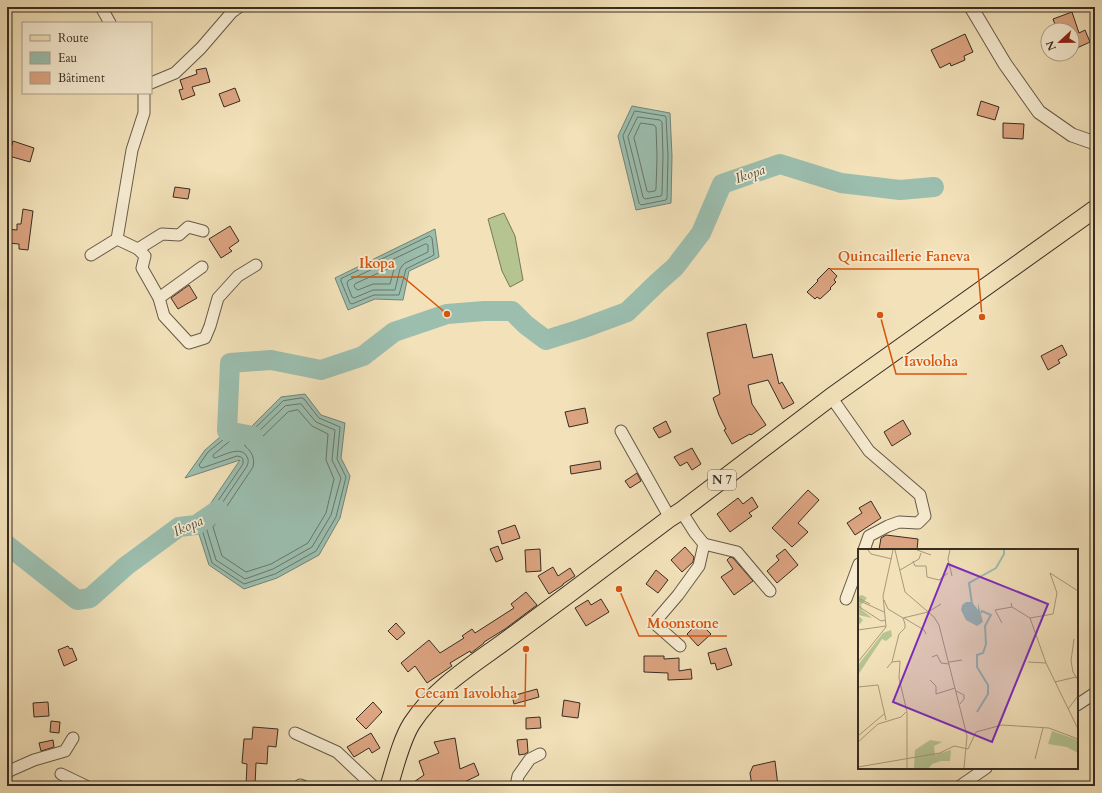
<svg xmlns="http://www.w3.org/2000/svg" width="1102" height="793" font-family="Cardo,serif">
<style>
.green{fill:#b6c492;stroke:#77785a}
.water{fill:#9bbeaf;stroke:#738477}
.lines{fill:none;stroke-linecap:round;stroke-linejoin:round}
.shore{stroke:#6a7668;stroke-width:1}
.river{stroke:#9bbeaf;stroke-width:20}
.building{fill:#dca481;stroke:#382d22}
.minor-casing{stroke:#665a48;stroke-width:13}
.tertiary-casing{stroke:#665a48;stroke-width:15}
.primary-casing{stroke:#382d22;stroke-width:19}
.minor{stroke:#f7ecd2;stroke-width:11}
.tertiary{stroke:#f7ecd2;stroke-width:13}
.primary{stroke:#f2e1b9;stroke-width:17}
.labels{text-anchor:middle;dominant-baseline:central;stroke-width:3.5;stroke-linejoin:round;paint-order:stroke}
.shield{fill:#f7ecd2;stroke:#716657;stroke-width:1}
.shield-label{font-size:12px;font-weight:bold;fill:#382d22}
.water-label{font-size:14px;font-style:italic;fill:#515145;stroke:#f7ecd2}
.inset-river{fill:none;stroke:#9bbeaf;stroke-width:2}
.inset-road{fill:none;stroke:#a8997d;stroke-width:1}
.view{fill:#7b2cbf;fill-opacity:0.15;stroke:#7b2cbf;stroke-width:2}
.inset-edge{fill:none;stroke:#382d22;stroke-width:2}
.leader{fill:none;stroke:#d6550e;stroke-width:1.5}
.callout-dot{fill:#d6550e;stroke:#f7ecd2;stroke-width:1.5}
.callout-label{font-size:14px;text-anchor:middle;font-weight:bold;fill:#d6550e;stroke:#f7ecd2;stroke-width:3.5;stroke-linejoin:round;paint-order:stroke}
</style>
<rect width="100%" height="100%" fill="#f2e1b9"/>
<filter id="stains"><feTurbulence type="fractalNoise" baseFrequency=".005" numOctaves="4"/><feColorMatrix values="0 0 0 0 .2 0 0 0 0 .09 0 0 0 0 .02 0 0 0 .5 -.17"/></filter>
<radialGradient id="worn" r=".72"><stop offset=".6" stop-color="#630" stop-opacity="0"/><stop offset="1" stop-color="#630" stop-opacity=".3"/></radialGradient>
<polygon class="green" points="504,213 515,236 523,280 510,287 502,271 488,219"/>
<g class="water">
<polygon points="632,106 670,113 672,156 671,203 636,210 618,136"/>
<polygon points="435,229 439,257 409,271 403,300 375,299 348,310 335,278"/>
<polygon points="305,394 321,415 345,423 341,458 350,476 340,518 319,555 277,578 244,589 209,565 196,525 240,460 185,478 205,450 227,431 250,428 281,397"/>
</g>
<g class="lines">
<g class="shore">
<polygon points="635,111 665,116 666,117 668,156 667,198 666,200 641,205 639,203 623,136"/>
<polygon points="638,117 660,120 662,122 663,156 662,194 661,196 645,199 643,197 628,137"/>
<polygon points="641,123 654,125 656,127 657,156 656,189 655,191 649,192 647,191 634,138"/>
<polygon points="430,236 432,238 434,255 406,269 399,295 374,295 352,304 350,303 341,281 341,279"/>
<polygon points="426,244 428,245 428,252 405,263 402,266 400,269 395,290 373,290 354,298 352,297 347,284 348,281"/>
<polygon points="392,267 394,267 394,269 390,284 373,284 358,290 356,289 354,286 355,284"/>
<polygon points="302,398 304,399 319,418 340,427 337,459 346,477 336,517 316,551 275,574 244,584 212,563 201,526 243,464 243,459 241,457 237,456 202,468 200,467 199,465 208,452 229,435 252,431 283,401"/>
<path d="M301,404L316,422L335,430L332,460L341,478L331,515L312,547L273,569L245,579L216,560L206,527L247,466C248,463 249,460 247,457C242,445 224,455 215,458L213,457V455L231,440L251,437L255,435L285,406Z"/>
<path d="M298,410L312,426L328,434L326,460L334,479L326,513L308,543L271,564L246,572L222,556L213,527L253,467C255,458 252,452 245,446V444L259,440L288,412Z"/>
</g>
<g class="river">
<polyline points="253,436 227,431 230,363 271,360 321,370 363,356 394,332 447,314 484,311 512,311 526,325 546,340 581,329 627,312 657,283 675,267 701,233 722,184 780,164 841,183 900,190 934,187"/>
<polyline points="7,545 77,600 90,598 126,566 179,527 196,525 218,510"/>
</g>
</g>
<g class="building">
<polygon points="1072,12 1079,33 1085,30 1090,42 1077,48 1074,42 1072,43 1072,30 1057,30 1053,19"/>
<polygon points="965,34 973,52 964,56 965,60 951,66 950,63 940,68 931,50"/>
<polygon points="206,68 210,82 192,87 195,95 182,100 179,90 183,89 180,80 197,74 196,70"/>
<polygon points="235,88 240,101 224,107 219,94"/>
<polygon points="981,101 999,107 995,120 977,115"/>
<polygon points="1003,123 1024,124 1023,139 1003,138"/>
<polygon points="13,141 34,148 30,162 9,156"/>
<polygon points="175,187 190,189 188,199 173,197"/>
<polygon points="23,209 33,211 28,250 19,249 19,244 7,243 7,229 17,230 17,224 21,224"/>
<polygon points="230,226 239,241 229,248 232,251 221,258 209,239"/>
<polygon points="829,268 837,276 834,280 836,282 830,288 831,289 820,299 817,297 815,299 807,292 818,281 817,280"/>
<polygon points="189,285 197,298 178,309 171,298"/>
<polygon points="746,324 753,358 772,354 779,384 782,382 794,403 783,409 768,380 748,385 752,404 766,425 751,435 750,434 732,444 724,430 726,429 719,415 713,398 720,394 707,333"/>
<polygon points="1062,345 1067,355 1058,360 1060,363 1048,370 1041,356"/>
<polygon points="585,408 588,423 569,427 565,412"/>
<polygon points="903,420 911,434 892,446 884,432"/>
<polygon points="666,421 671,432 659,438 653,428"/>
<polygon points="692,448 701,464 692,470 687,462 680,466 674,457"/>
<polygon points="600,461 601,469 571,474 570,466"/>
<polygon points="637,473 641,481 630,488 625,481"/>
<polygon points="808,490 819,500 798,523 808,532 792,547 772,528"/>
<polygon points="752,497 758,507 749,513 752,516 730,532 717,514 738,498 743,504"/>
<polygon points="871,501 881,518 855,535 847,523 862,513 859,508"/>
<polygon points="515,525 520,538 502,544 498,531"/>
<polygon points="886,535 918,539 917,550 879,550 881,538"/>
<polygon points="498,546 503,559 496,562 490,549"/>
<polygon points="685,547 694,557 693,562 682,572 671,560"/>
<polygon points="540,549 541,571 526,572 525,550"/>
<polygon points="785,549 798,565 777,583 767,571 779,560 776,556"/>
<polygon points="730,557 733,558 753,581 734,595 721,577 733,569 727,560"/>
<polygon points="553,567 558,576 570,568 575,576 563,584 563,585 549,594 538,576"/>
<polygon points="656,570 668,580 658,593 646,584"/>
<polygon points="526,592 537,605 505,629 484,642 484,643 471,653 470,651 450,663 452,666 427,683 415,666 408,672 401,663 429,640 440,653 464,638 462,636 472,629 475,633 514,608 511,604"/>
<polygon points="601,599 609,612 586,626 575,608 588,600 591,605"/>
<polygon points="699,622 711,634 698,646 687,634"/>
<polygon points="396,623 405,633 397,640 388,631"/>
<polygon points="68,646 70,649 72,648 77,660 64,666 58,650"/>
<polygon points="726,648 732,665 717,670 715,663 711,664 708,653"/>
<polygon points="644,656 664,656 664,659 679,658 679,671 691,669 692,679 668,680 668,673 644,672"/>
<polygon points="537,689 539,697 514,704 512,696"/>
<polygon points="564,700 580,703 578,718 562,716"/>
<polygon points="48,702 49,716 34,717 33,703"/>
<polygon points="373,702 382,712 366,729 356,719"/>
<polygon points="540,717 541,728 526,729 526,718"/>
<polygon points="51,721 60,722 59,733 50,732"/>
<polygon points="253,727 278,729 276,747 268,746 267,764 256,763 255,786 246,786 247,764 242,763 244,739 252,739"/>
<polygon points="371,733 380,748 372,753 369,748 354,757 347,747"/>
<polygon points="455,738 460,769 474,763 479,775 456,786 408,786 424,775 419,761 439,753 434,742"/>
<polygon points="527,739 528,752 525,754 519,755 517,740"/>
<polygon points="53,740 54,747 41,751 39,743"/>
<polygon points="775,761 778,786 752,786 750,773 753,766"/>
</g>
<g class="lines">
<g class="minor-casing">
<g id="minor">
<polyline points="101,7 110,23"/>
<polyline points="151,83 175,73 201,48 232,12 239,7"/>
<polyline points="117,239 138,249 145,256 142,268 159,298 164,316 189,343 205,338 210,326 218,298 238,276 256,265"/>
<polyline points="138,249 162,234 179,235 188,227 203,231"/>
<polyline points="91,255 117,239 132,150 144,113 144,93"/>
<polyline points="159,298 202,267"/>
<polyline points="831,397 869,451 920,495 925,516 918,523 899,522 888,526 869,536 864,550"/>
<polyline points="621,431 670,518"/>
<polyline points="704,544 737,552 770,591"/>
<polyline points="846,599 859,564"/>
<polyline points="680,646 654,623 678,595 699,566 704,544 695,533 681,511"/>
<polyline points="1077,705 1095,693"/>
<polyline points="295,733 337,752 373,786"/>
<polyline points="7,774 9,771 34,760 65,751 73,738"/>
<polyline points="61,774 86,786"/>
<polyline points="300,785 303,786"/>
<polyline points="516,786 518,776 530,759 540,754"/>
<polyline points="960,786 986,768"/>
</g>
</g>
<g class="tertiary-casing">
<polyline id="tertiary" points="971,7 1005,64 1039,112 1072,135 1095,143"/>
</g>
<g class="primary-casing">
<path id="primary" d="M389,786C395,767 401,740 412,723C437,685 476,663 512,636C565,597 617,558 670,518L681,511L831,397L1095,209"/>
</g>
<use href="#minor" class="minor"/>
<use href="#tertiary" class="tertiary"/>
<use href="#primary" class="primary"/>
</g>
<g class="labels">
<rect class="shield" x="708" y="470" width="28" height="20" rx="3"/>
<g class="shield-label">
<text x="722" y="480">N 7</text>
</g>
<g class="water-label">
<text transform="translate(750 174) rotate(-19)">Ikopa</text>
<text transform="translate(188 526) rotate(-24)">Ikopa</text>
</g>
</g>
<g transform="translate(858 549)">
<rect width="220" height="220" fill="#f2e1b9"/>
<path d="M4,46L9,49L3,56L4,61L14,69L0,66L5,71L0,77V47ZM33,81L34,87L28,92L24,90L0,126V116L25,84ZM194,182L220,191V204L209,198L190,195ZM72,191L84,193L76,197L77,206L93,201L92,212H83L74,215L71,219H56L57,201Z" fill="#b6c492"/>
<path d="M108,53H114L120,61V54L125,73L119,77L108,71L103,61L104,56Z" fill="#9bbeaf"/>
<path class="inset-river" d="M114,55L111,34L138,19L146,5V1M119,163L130,145V136L119,118V106L125,104L128,95L127,77L133,66L124,62L123,64"/>
<path class="inset-road" d="M10,1L13,5L34,10M37,1L47,43L76,68L81,76L109,187L106,219M59,1L73,6M92,1L90,10L94,27M55,12L57,17H68L69,28L81,31L90,24M42,21L61,10L63,4M0,49L12,55M0,51L26,63M26,51L30,60L45,69L47,75V79L41,85L34,113L29,119M153,54L154,58L172,69L188,114L220,180M0,57L23,72L28,71M45,69L70,63L83,55M46,69L66,81L68,85M172,69L195,65L199,44L192,24L220,42M144,74L137,61L154,58M0,81L28,77M216,90L213,112L215,123L220,131M74,108L79,106L83,114L91,115M0,113L28,78L25,47L35,1M34,113L42,112L41,129L49,163V219M91,113L104,111M170,113L188,114M72,131L78,137V145L97,139M197,133L218,128M0,138L20,136L28,171M98,142L106,146V150L102,155M210,160L220,147M0,187L26,165M0,193L20,175L43,168L48,163M177,210L185,179M0,218L82,204L96,197L110,200L118,183L144,176L191,179L220,190"/>
<path class="view" d="M90,15L190,55L134,193L35,153Z"/>
<rect width="220" height="220" class="inset-edge"/>
</g>
<path class="leader" d="M982 317L978 269H830M447 314L403 277H351M880 315L896 374H967M619 589L639 636H727M526 649L525 706H407"/>
<g class="callout-dot">
<circle cx="982" cy="317" r="4"/>
<circle cx="447" cy="314" r="4"/>
<circle cx="880" cy="315" r="4"/>
<circle cx="619" cy="589" r="4"/>
<circle cx="526" cy="649" r="4"/>
</g>
<g class="callout-label">
<text x="904" y="261">Quincaillerie Faneva</text>
<text x="377" y="268">Ikopa</text>
<text x="931" y="366">Iavoloha</text>
<text x="683" y="628">Moonstone</text>
<text x="466" y="698">Cecam Iavoloha</text>
</g>
<rect width="1102" height="793" fill="none" stroke="#f2e1b9" stroke-width="24"/>
<rect x="8" y="8" width="1086" height="777" fill="none" stroke="#382d22" stroke-width="2"/>
<rect x="12" y="12" width="1078" height="769" fill="none" stroke="#382d22"/>
<rect x="22" y="22" width="130" height="72" fill="#f7ecd2" stroke="#aba08c"/>
<rect x="30" y="35" width="20" height="6" fill="#f2e1b9" stroke="#aba08c"/>
<text x="58" y="42" font-size="12" fill="#382d22">Route</text>
<rect x="30" y="52" width="20" height="12" fill="#9bbeaf" stroke="#aba08c"/>
<text x="58" y="62" font-size="12" fill="#382d22">Eau</text>
<rect x="30" y="72" width="20" height="12" fill="#dca481" stroke="#aba08c"/>
<text x="58" y="82" font-size="12" fill="#382d22">Bâtiment</text>
<g transform="translate(1060 42) rotate(248)"><circle r="19" fill="#f7ecd2" stroke="#aba08c"/>
<path d="M0-3L7 15L0 10L-7 15Z" fill="#8f2418"/>
<text y="-6" font-size="11" font-weight="bold" text-anchor="middle" fill="#382d22">N</text>
</g>
<rect width="100%" height="100%" filter="url(#stains)"/>
<rect width="100%" height="100%" fill="url(#worn)"/>
</svg>
